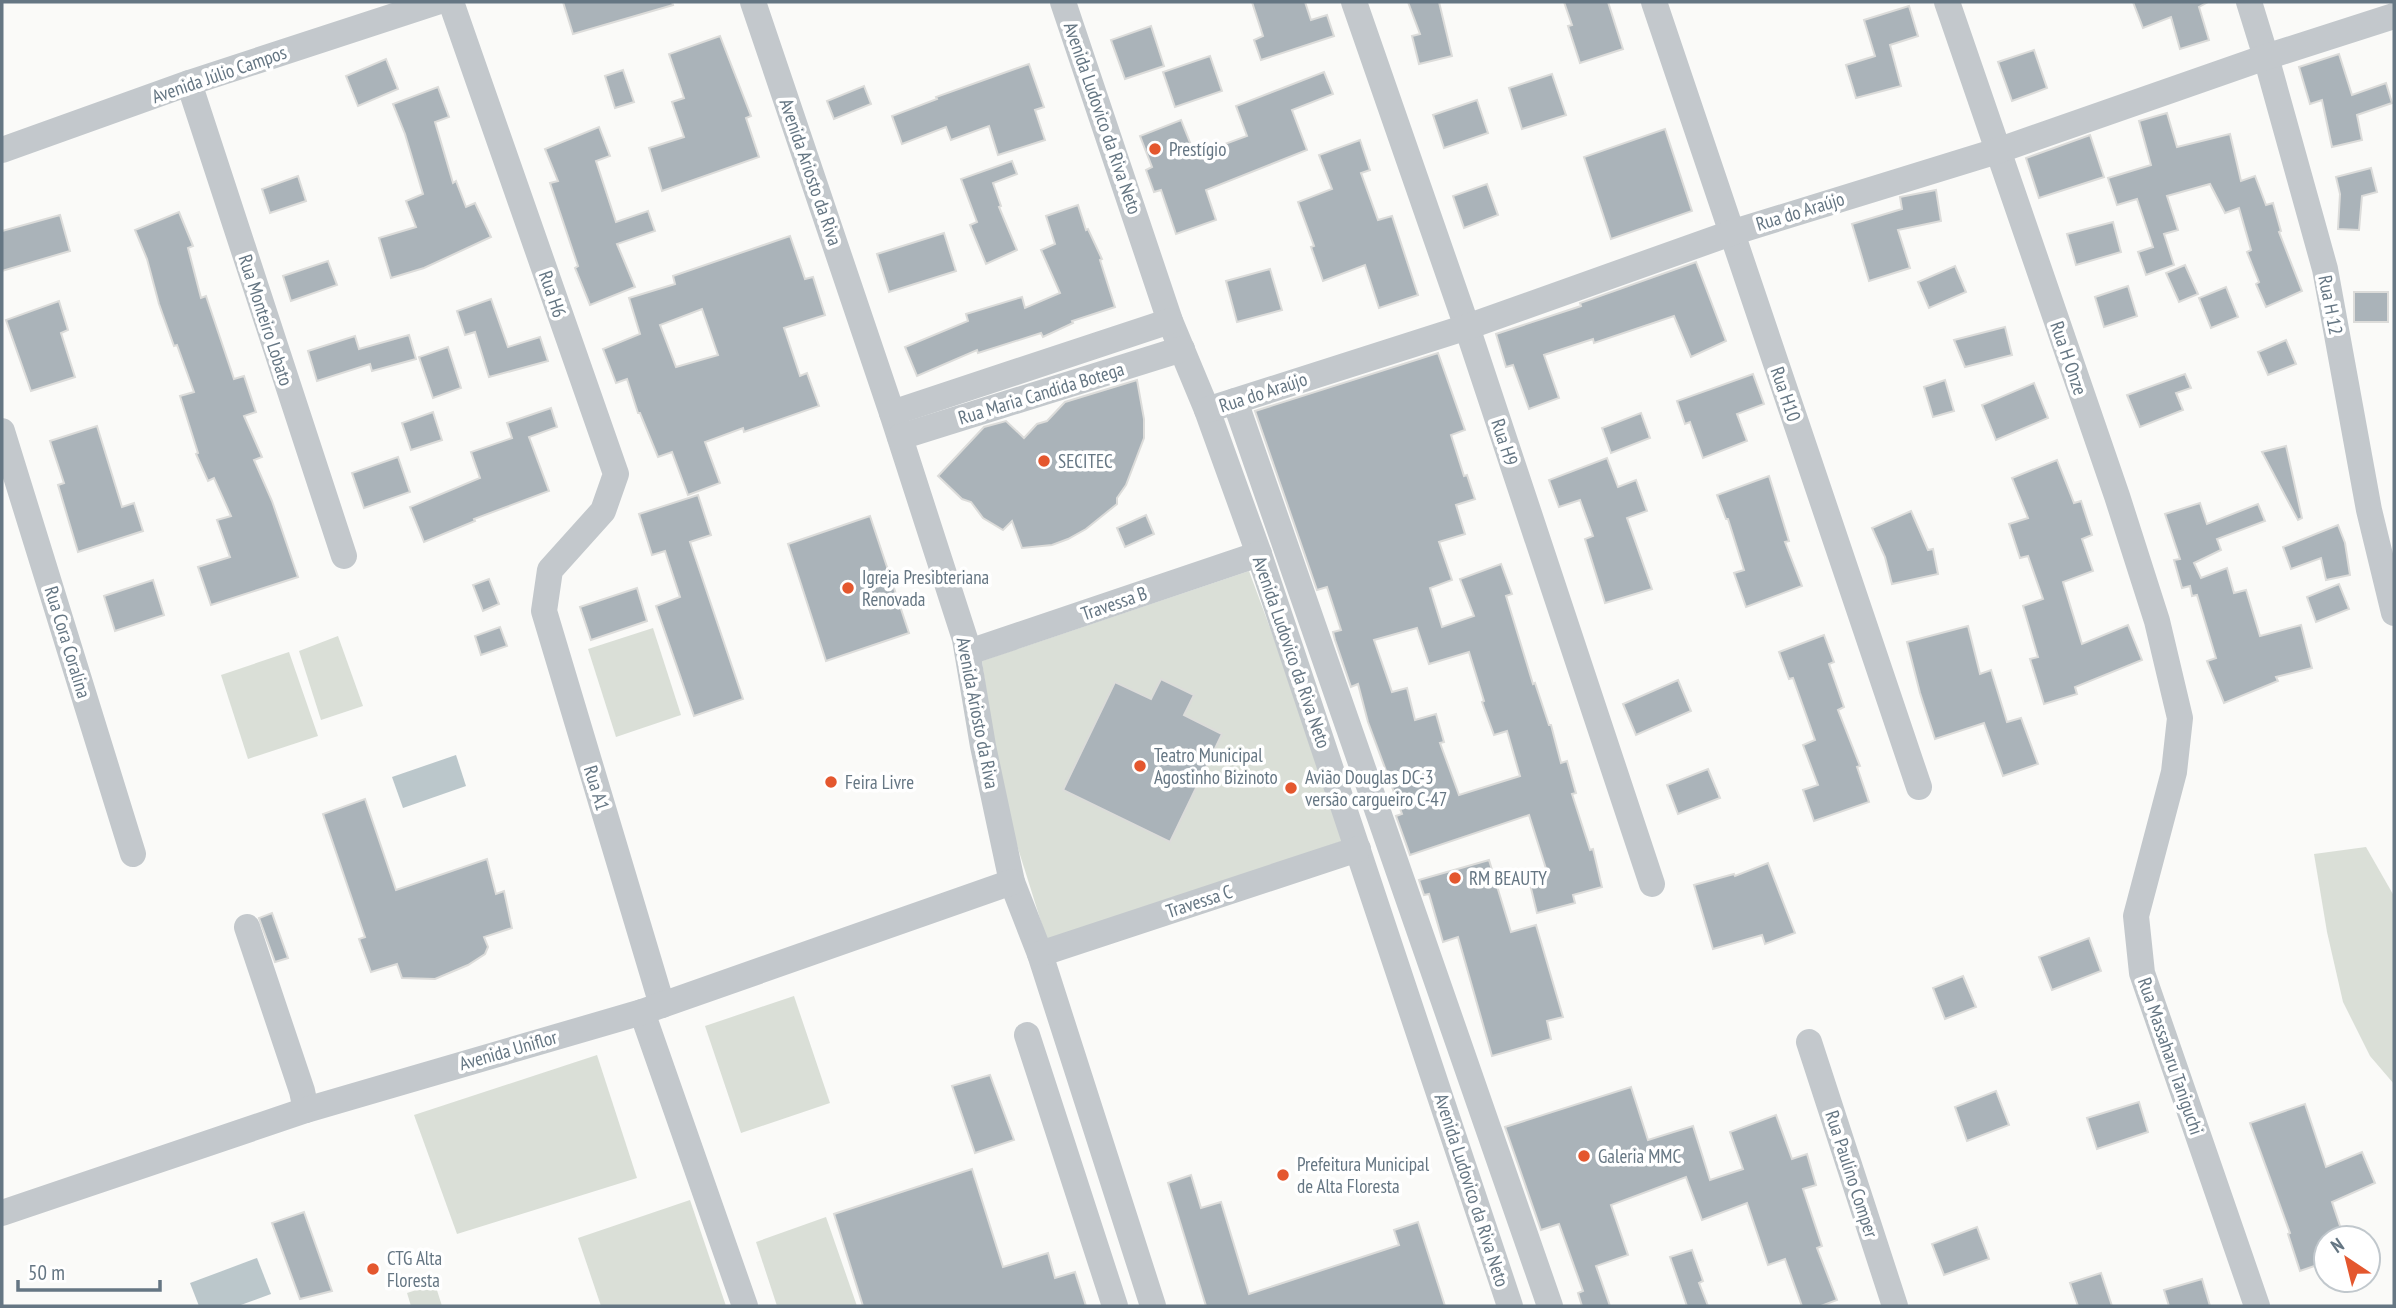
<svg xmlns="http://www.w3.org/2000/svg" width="2396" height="1308" font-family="'PT Sans Narrow',sans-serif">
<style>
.green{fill:#dadfd7}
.water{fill:#bbc7cb}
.building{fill:#aab3b9;stroke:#dcdcda;stroke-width:2;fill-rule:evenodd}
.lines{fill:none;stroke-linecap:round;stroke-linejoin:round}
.minor{stroke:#c3c8cc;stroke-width:26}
.poi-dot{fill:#e4572e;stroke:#fff;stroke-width:2.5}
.labels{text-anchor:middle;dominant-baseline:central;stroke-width:7;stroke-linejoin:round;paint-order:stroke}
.street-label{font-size:19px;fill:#657683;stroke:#fff}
.poi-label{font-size:19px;fill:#657683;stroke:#fff;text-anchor:start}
</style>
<rect width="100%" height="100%" fill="#fafaf8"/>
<g class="green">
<polygon points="1249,571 1348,839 1048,944 1011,826 994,750 982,661"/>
<polygon points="653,628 681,715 616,737 588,649"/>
<polygon points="338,636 363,706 321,720 299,651"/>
<polygon points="289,652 318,736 248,759 221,675"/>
<polygon points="2366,847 2394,896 2394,1084 2370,1056 2343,1002 2327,932 2314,854"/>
<polygon points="794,996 830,1103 741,1133 705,1026"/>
<polygon points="597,1055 637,1178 457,1234 414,1115"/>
<polygon points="690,1200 726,1306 601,1306 578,1238"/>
<polygon points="826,1217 857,1306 777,1306 756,1242"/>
<polygon points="435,1284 442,1306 411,1306 407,1293"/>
</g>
<g class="water">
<polygon points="456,755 466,786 403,808 392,777"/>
<polygon points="257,1258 271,1294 238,1306 199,1306 190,1283"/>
</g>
<g class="building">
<polygon points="563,2 672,2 673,5 573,34"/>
<polygon points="1252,2 1305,2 1311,20 1327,15 1334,36 1261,60 1254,40 1263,36"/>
<polygon points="1408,2 1439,2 1452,56 1419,64 1412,36 1420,34"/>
<polygon points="1564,2 1608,2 1623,49 1580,63 1568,26 1572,25"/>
<polygon points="2133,2 2208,2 2199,7 2209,40 2180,49 2171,17 2143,28"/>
<polygon points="1909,6 1918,36 1890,45 1901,86 1856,98 1846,65 1875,56 1864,20"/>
<polygon points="1151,26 1164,66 1125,79 1111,40"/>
<polygon points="720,36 751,116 746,118 759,157 662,191 649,148 684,137 672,102 684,98 669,54"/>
<polygon points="2034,50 2047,88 2012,101 1998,62"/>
<polygon points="2339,54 2352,95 2386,83 2392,103 2357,115 2362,140 2332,147 2322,100 2310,104 2299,67"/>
<polygon points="1210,56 1222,91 1175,107 1163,72"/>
<polygon points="386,59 398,89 358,106 346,76"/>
<polygon points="1029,64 1044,107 1035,110 1045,140 998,155 989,126 951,140 946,127 902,144 892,116 937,99 936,97"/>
<polygon points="623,70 634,102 615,108 605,76"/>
<polygon points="1324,72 1333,94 1292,110 1307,150 1206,190 1216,220 1176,234 1161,190 1154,192 1146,170 1152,167 1140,136 1181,120 1195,155 1247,136 1236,106"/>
<polygon points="1552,74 1566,115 1522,129 1509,88"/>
<polygon points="864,86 871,104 834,119 827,101"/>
<polygon points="438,87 449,117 435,122 453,183 456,181 466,207 475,203 491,237 424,268 391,278 379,238 416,227 406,201 423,194 405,134 393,104"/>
<polygon points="1477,100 1488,133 1444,148 1433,115"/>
<polygon points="2167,113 2177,147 2230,134 2241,181 2255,176 2266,205 2273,203 2281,231 2279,232 2302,291 2266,307 2256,284 2259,282 2247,252 2251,250 2239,208 2225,213 2210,184 2167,196 2178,230 2164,234 2174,265 2146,275 2138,252 2153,247 2137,199 2117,205 2108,178 2151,165 2139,121"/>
<polygon points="599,127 610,156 596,161 616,222 648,211 655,231 617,244 635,287 590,305 575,268 578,266 550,183 558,181 545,149"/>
<polygon points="1665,129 1692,211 1611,239 1584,157"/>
<polygon points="2090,135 2104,177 2039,198 2026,158"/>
<polygon points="1360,140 1370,170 1361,173 1378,220 1392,216 1418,295 1379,308 1365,265 1323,281 1311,247 1314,246 1298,202 1332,189 1319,155"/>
<polygon points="1012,161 1017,174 993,183 1001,206 999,207 1017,250 986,264 970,225 977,222 961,179"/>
<polygon points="2371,168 2377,192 2362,196 2359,230 2338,229 2340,194 2336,177"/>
<polygon points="298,176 306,201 270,213 262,189"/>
<polygon points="1487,184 1498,215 1464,228 1453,196"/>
<polygon points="1936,190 1941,221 1898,230 1910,268 1869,281 1852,224 1902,209 1900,197"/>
<polygon points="1078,205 1086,230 1088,229 1102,259 1100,260 1115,307 1072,321 1073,323 1043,337 1041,333 978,353 977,350 917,376 905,347 968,321 966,314 1022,297 1025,308 1060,293 1041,250 1055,244 1046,216"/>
<polygon points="179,212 193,246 188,248 201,298 206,296 234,379 244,376 256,412 244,416 262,457 254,460 272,501 298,577 211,605 198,567 230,557 217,520 231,516 214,478 208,481 196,454 198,453 180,396 194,392 177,345 174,346 159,304 147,259 135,230"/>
<polygon points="60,215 70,251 2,271 2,231"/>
<polygon points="2113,222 2121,252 2076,265 2067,234"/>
<polygon points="944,233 956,271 889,292 877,254"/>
<path d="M790,236L805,279L813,277L825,315L784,328L800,376L807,373L819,406L744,432L743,428L705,442L720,483L688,495L672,452L658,457L640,413H638L627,379L616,383L603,349L640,334L629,298L675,284L673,276ZM702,309L718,355L676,367L660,325Z"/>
<polygon points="328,261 337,285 291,301 283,276"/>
<polygon points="1696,262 1726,341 1691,357 1674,316 1594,343 1593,339 1544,355 1559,398 1529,409 1513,365 1506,367 1496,334 1581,306 1580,303"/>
<polygon points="2185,265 2198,294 2179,302 2166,273"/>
<polygon points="1955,266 1966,292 1929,308 1918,282"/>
<polygon points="1270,269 1282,310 1237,322 1226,281"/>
<polygon points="2128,286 2137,316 2104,327 2095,297"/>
<polygon points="2226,287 2238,317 2211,328 2199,298"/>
<rect x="2354" y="292" width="34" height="30"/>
<polygon points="491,299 508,347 540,337 548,361 489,377 475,332 465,335 457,311"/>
<polygon points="59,301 68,330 61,333 75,377 31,391 6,320"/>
<polygon points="2005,327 2012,355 1965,367 1954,340"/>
<polygon points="409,335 416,359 372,371 370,364 317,381 308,351 355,336 359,349"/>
<polygon points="2286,340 2296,364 2268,375 2258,352"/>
<polygon points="448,347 461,388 433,398 419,357"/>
<path d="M1438,353L1465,430L1451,435L1464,476L1467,475L1475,499L1456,505L1465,534L1439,542L1452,580L1430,588L1442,627L1474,616L1460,579L1501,564L1512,594L1506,596L1533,684L1535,683L1549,725H1551L1561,763L1567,761L1576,793L1572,794L1590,850L1593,849L1602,887L1573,895L1575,903L1537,913L1529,880L1548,875L1529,815L1410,855L1396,816L1402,814L1368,722L1358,684L1351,687L1335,640L1333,632L1341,630L1327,587L1317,590L1255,411ZM1417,628L1429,664L1469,652L1484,701L1482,702L1494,735L1507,731L1520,776L1459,795L1440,743L1444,742L1436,714L1415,720L1407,688L1392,692L1374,640Z"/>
<polygon points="1753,374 1764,404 1737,414 1747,441 1703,458 1690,422 1685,424 1677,401"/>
<polygon points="2185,374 2191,388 2176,393 2183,410 2140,427 2127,395"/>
<polygon points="1137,380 1144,419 1144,438 1126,485 1117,498 1117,504 1086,529 1068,539 1052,545 1022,548 1012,521 1003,530 983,518 971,502 962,499 938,476 984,427 1006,421 1024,438 1037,424 1047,421 1065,402"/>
<polygon points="1945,380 1954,411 1933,417 1924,387"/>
<polygon points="2034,383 2048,418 1996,440 1982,405"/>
<polygon points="551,408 557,427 529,437 549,491 474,519 475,521 424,542 410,507 480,478 471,452 512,438 507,423"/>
<polygon points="433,412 442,440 411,450 402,423"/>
<polygon points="1641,413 1650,438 1611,453 1602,428"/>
<polygon points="97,426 122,507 134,503 143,531 78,552 58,485 64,483 50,441"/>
<polygon points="2286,446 2302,518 2298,520 2262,452"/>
<polygon points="398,457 410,492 364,508 352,473"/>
<polygon points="1607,458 1618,487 1636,480 1647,511 1627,518 1652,589 1605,603 1585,539 1593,536 1580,500 1559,507 1549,480"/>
<polygon points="2057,460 2074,503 2081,501 2092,535 2082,539 2093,571 2063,582 2082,644 2128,625 2142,660 2075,687 2077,694 2044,704 2030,659 2038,657 2023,606 2043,599 2028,556 2020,558 2009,524 2028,518 2012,478"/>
<polygon points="1769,476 1789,541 1785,542 1802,586 1746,607 1734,573 1744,570 1728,519 1726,519 1717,495"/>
<polygon points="698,495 711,535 690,542 743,699 694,716 656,606 680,597 665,551 652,555 639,514"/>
<polygon points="2200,503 2207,524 2258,504 2265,521 2217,539 2221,550 2194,563 2201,578 2227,568 2234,593 2246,590 2260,636 2301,625 2312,668 2276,677 2278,681 2224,703 2207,661 2216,658 2197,595 2192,596 2190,586 2182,588 2174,560 2180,559 2165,514"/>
<polygon points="1911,511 1928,550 1933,549 1938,574 1892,584 1885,557 1872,528"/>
<polygon points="1146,515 1154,534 1125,547 1117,528"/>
<polygon points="870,516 909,633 826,661 788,544"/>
<polygon points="2338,525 2345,543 2350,575 2326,580 2321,558 2291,569 2283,547"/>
<polygon points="489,579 499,604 483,611 473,585"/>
<polygon points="153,580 164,615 115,631 104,596"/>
<polygon points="2339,584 2349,609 2316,622 2307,597"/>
<polygon points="637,588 647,621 591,640 580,607"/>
<polygon points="1968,626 1980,674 1991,670 2007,722 2021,718 2038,764 2003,776 1984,723 1935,739 1920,693 1907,642"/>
<polygon points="500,627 507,646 481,655 475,636"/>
<polygon points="1824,635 1834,662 1829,664 1844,707 1838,710 1860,766 1857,767 1869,802 1814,821 1803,790 1818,785 1803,745 1815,740 1793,678 1789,679 1779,652"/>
<polygon points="1161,679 1194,695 1184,715 1222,734 1170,842 1063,790 1115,682 1151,699"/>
<polygon points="1678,680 1691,711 1636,735 1623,704"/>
<polygon points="1708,769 1720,798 1678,814 1667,785"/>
<polygon points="365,799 396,890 487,859 496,894 504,891 512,928 484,937 488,947 485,954 468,965 435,979 402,978 397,964 371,972 359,939 365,937 323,814"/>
<polygon points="1489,860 1511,932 1536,925 1563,1017 1547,1021 1551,1039 1492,1056 1458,937 1443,942 1429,894 1424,895 1419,880"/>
<polygon points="1768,863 1795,933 1765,944 1762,935 1713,949 1694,885 1734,874 1735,876"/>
<polygon points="272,913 288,958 275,962 259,918"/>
<polygon points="2089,938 2101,971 2052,990 2039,957"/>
<polygon points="1963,976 1976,1007 1945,1019 1933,988"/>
<polygon points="990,1075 1014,1140 975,1153 952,1086"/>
<polygon points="1631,1087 1648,1140 1693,1126 1710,1180 1743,1169 1730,1132 1776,1115 1792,1159 1807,1154 1816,1185 1803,1189 1822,1246 1817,1248 1837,1300 1821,1306 1802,1306 1785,1259 1768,1265 1747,1203 1702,1220 1686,1177 1611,1205 1628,1255 1596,1266 1610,1306 1582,1306 1578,1293 1583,1291 1559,1224 1541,1230 1505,1127"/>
<polygon points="1996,1091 2009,1125 1967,1141 1955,1107"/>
<polygon points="2139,1102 2148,1132 2097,1149 2087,1118"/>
<polygon points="2305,1104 2326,1167 2362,1152 2375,1183 2332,1202 2344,1238 2326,1238 2326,1262 2300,1271 2288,1234 2290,1233 2250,1123"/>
<polygon points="972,1169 1003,1267 1048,1253 1055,1278 1075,1272 1086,1306 863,1306 834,1214"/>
<polygon points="1191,1175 1201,1208 1221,1202 1249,1294 1399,1245 1394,1230 1418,1222 1445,1306 1206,1306 1168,1183"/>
<polygon points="304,1212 332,1291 300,1299 272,1223"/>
<polygon points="1977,1227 1989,1259 1944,1275 1932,1244"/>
<polygon points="1692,1250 1703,1281 1699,1283 1708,1306 1687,1306 1670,1257"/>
<polygon points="2101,1273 2112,1306 2078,1306 2070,1283"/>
<polygon points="2202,1279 2210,1306 2169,1306 2164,1290"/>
</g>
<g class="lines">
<g class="minor">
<polyline points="451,2 616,474 603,511 550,570 544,611 662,1005"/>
<polyline points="753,2 892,413 965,639 983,746 1012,882 1040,954 1153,1306"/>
<polyline points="1063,2 1170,321 1207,410 1259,554 1510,1306"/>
<polyline points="1354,2 1467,327 1652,884"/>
<polyline points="1654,2 1919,787"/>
<polyline points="1947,2 2117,496 2157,621 2180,718 2174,772 2136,916 2142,973 2257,1306"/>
<polyline points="2249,2 2266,57 2325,269 2369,510 2394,613"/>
<polyline points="189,83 344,556"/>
<polyline points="2,150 189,83 437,2"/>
<polyline points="1235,401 1550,1306"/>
<polyline points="1207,410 1467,327 1731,233 1997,151 2266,57 2394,16"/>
<polyline points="892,413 1170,321"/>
<polyline points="2,431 133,854"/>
<polyline points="900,437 1182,349"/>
<polyline points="969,652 1259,554"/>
<polyline points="247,927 302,1091 306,1110"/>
<polyline points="1040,954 1358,849"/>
<polyline points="642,1012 745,1306"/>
<polyline points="1027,1035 1115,1306"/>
<polyline points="1809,1042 1895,1306"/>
<polyline points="2,1213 306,1110 642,1012 1012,882"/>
</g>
</g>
<g class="poi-dot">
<circle cx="1155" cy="149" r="7"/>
<circle cx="1044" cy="461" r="7"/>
<circle cx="848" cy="588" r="7"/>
<circle cx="1140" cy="766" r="7"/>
<circle cx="831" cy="782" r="7"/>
<circle cx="1291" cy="788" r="7"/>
<circle cx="1455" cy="878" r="7"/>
<circle cx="1584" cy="1156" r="7"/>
<circle cx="1283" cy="1175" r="7"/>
<circle cx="373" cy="1269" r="7"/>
</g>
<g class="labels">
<g class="street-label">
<text transform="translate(219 74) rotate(-19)">Avenida Júlio Campos</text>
<text transform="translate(1103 118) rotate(71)">Avenida Ludovico da Riva Neto</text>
<text transform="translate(811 172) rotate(71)">Avenida Ariosto da Riva</text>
<text transform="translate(1800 211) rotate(-17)">Rua do Araújo</text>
<text transform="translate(553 294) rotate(71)">Rua H6</text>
<text transform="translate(2331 305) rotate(79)">Rua H 12</text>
<text transform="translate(266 320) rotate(72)">Rua Monteiro Lobato</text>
<text transform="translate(2069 358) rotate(71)">Rua H Onze</text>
<text transform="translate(1263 392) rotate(-18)">Rua do Araújo</text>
<text transform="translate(1041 393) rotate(-17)">Rua Maria Candida Botega</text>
<text transform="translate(1786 394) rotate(71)">Rua H10</text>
<text transform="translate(1505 442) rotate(72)">Rua H9</text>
<text transform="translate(1114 603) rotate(-19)">Travessa B</text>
<text transform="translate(68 642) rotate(73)">Rua Cora Coralina</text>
<text transform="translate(1292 652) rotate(71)">Avenida Ludovico da Riva Neto</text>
<text transform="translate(978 713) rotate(79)">Avenida Ariosto da Riva</text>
<text transform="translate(597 788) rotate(73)">Rua A1</text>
<text transform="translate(1199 901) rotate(-18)">Travessa C</text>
<text transform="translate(508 1050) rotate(-16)">Avenida Uniflor</text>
<text transform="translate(2171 1056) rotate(71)">Rua Massaharu Taniguchi</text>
<text transform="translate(1852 1174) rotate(72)">Rua Paulino Comper</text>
<text transform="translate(1472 1190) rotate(72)">Avenida Ludovico da Riva Neto</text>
</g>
<g class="poi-label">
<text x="1169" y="149">Prestígio</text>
<text x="1058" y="461">SECITEC</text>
<text x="862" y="577">Igreja Presibteriana<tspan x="862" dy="22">Renovada</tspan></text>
<text x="1154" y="755">Teatro Municipal<tspan x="1154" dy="22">Agostinho Bizinoto</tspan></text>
<text x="1305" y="777">Avião Douglas DC-3<tspan x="1305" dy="22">versão cargueiro C-47</tspan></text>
<text x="845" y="782">Feira Livre</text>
<text x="1469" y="878">RM BEAUTY</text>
<text x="1598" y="1156">Galeria MMC</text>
<text x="1297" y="1164">Prefeitura Municipal<tspan x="1297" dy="22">de Alta Floresta</tspan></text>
<text x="387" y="1258">CTG Alta<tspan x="387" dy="22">Floresta</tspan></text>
</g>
</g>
<rect width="2396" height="1308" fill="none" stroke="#657683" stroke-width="7"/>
<g transform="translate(2347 1259) rotate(325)"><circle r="33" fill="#ffffff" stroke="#c1c8cd" stroke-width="2"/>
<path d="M0-5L12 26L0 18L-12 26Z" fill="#e4572e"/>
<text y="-10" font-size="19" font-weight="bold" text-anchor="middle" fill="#657683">N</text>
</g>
<path d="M18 1280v10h142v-10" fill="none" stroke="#657683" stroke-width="3.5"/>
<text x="28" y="1280" font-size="21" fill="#657683" stroke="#ffffff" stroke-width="5" paint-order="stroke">50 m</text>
</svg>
